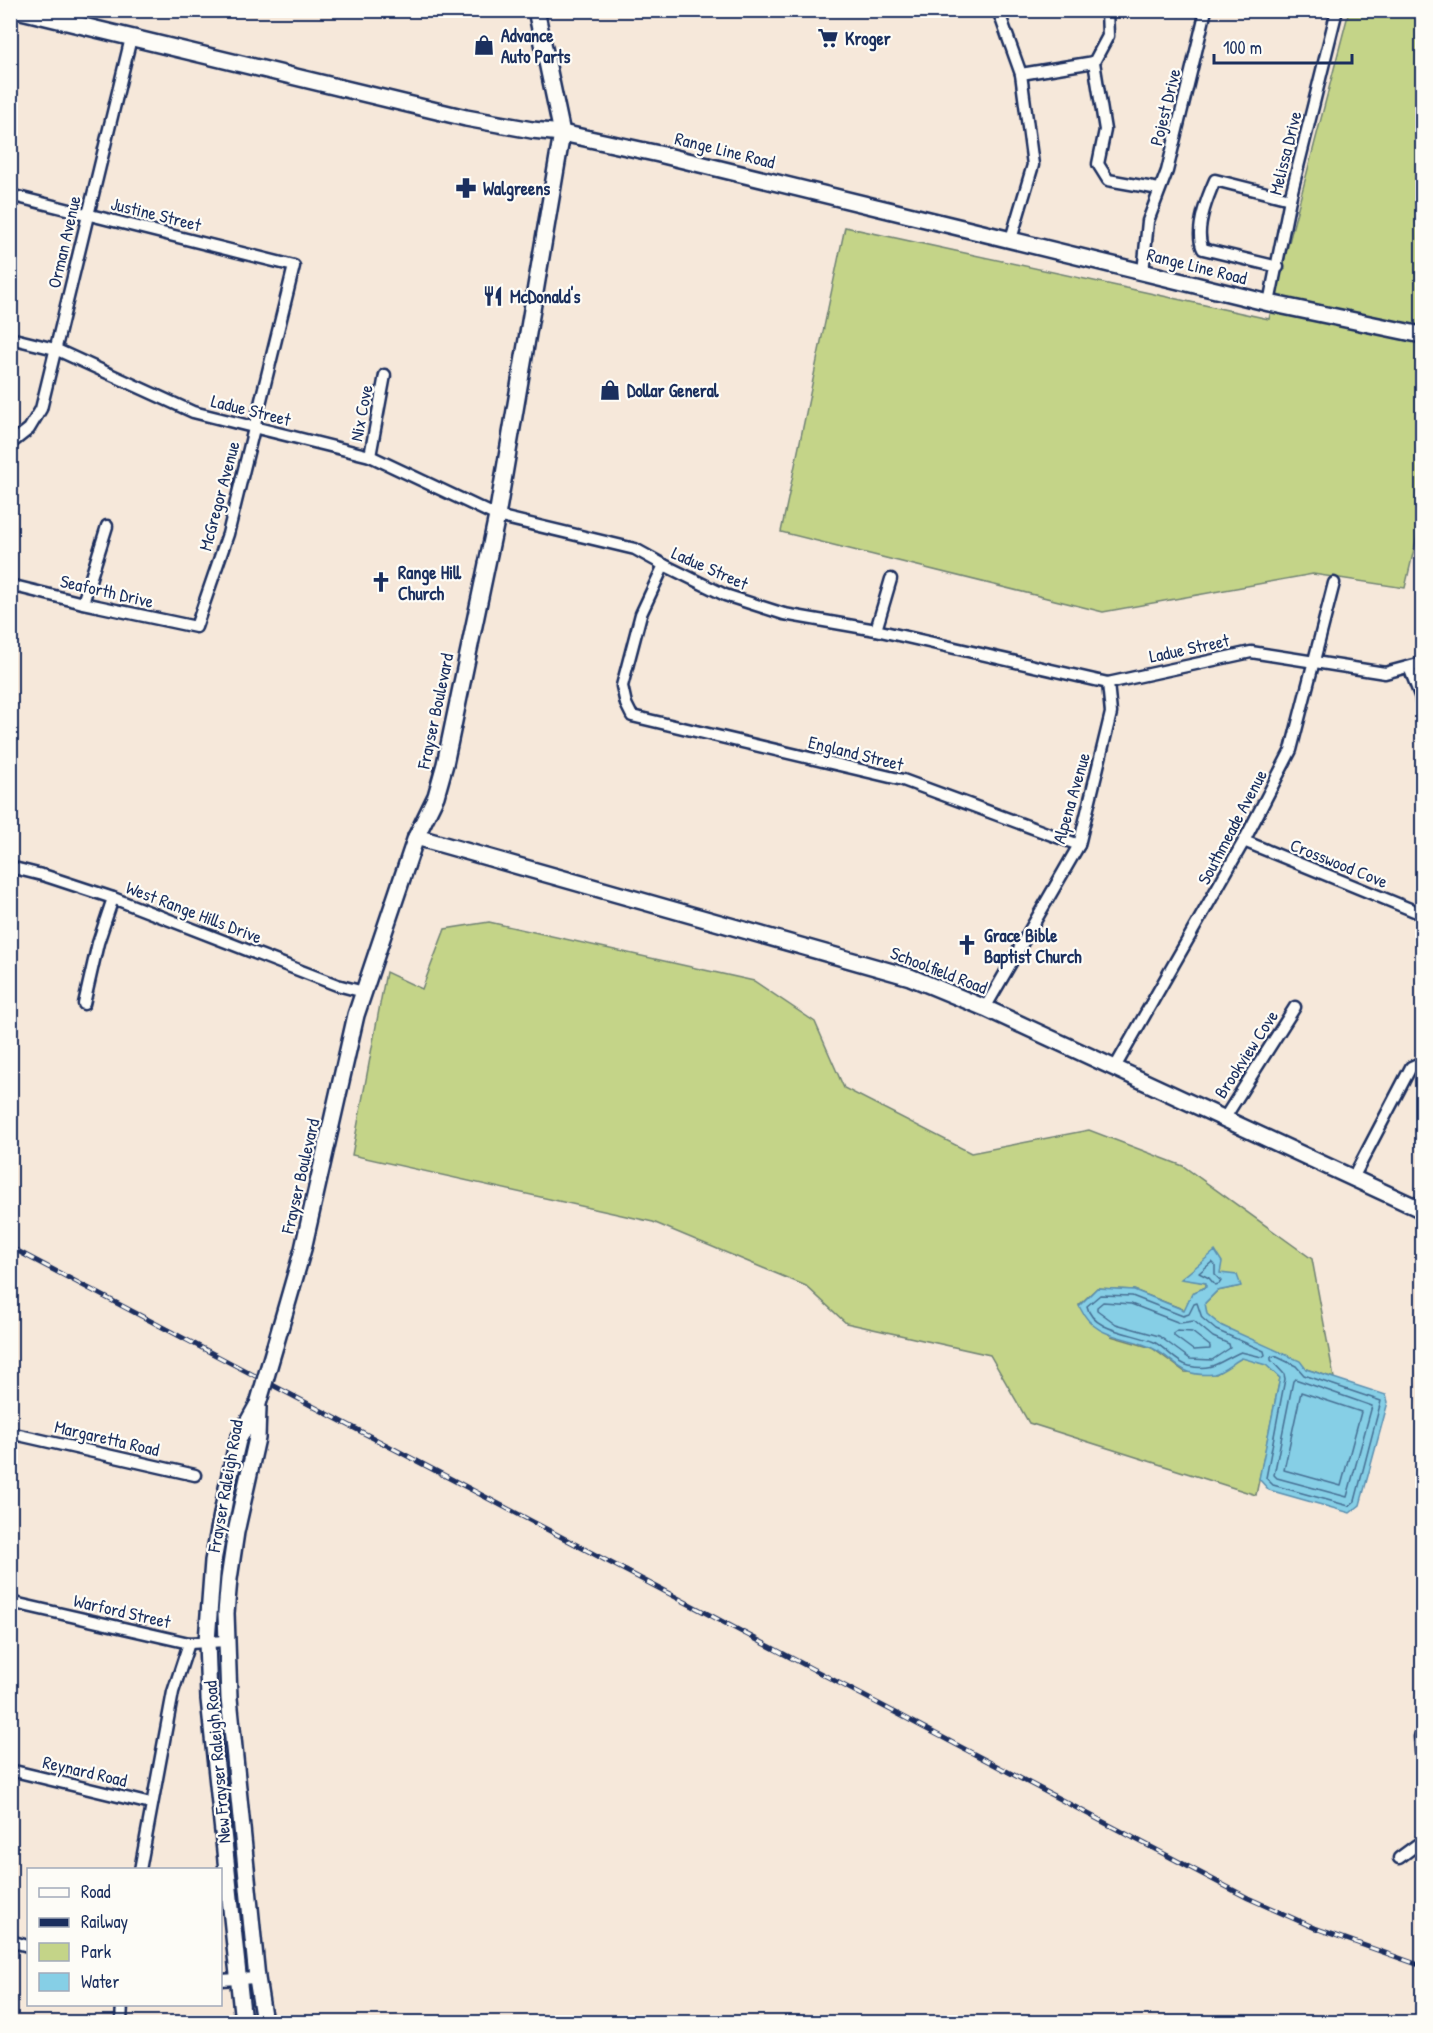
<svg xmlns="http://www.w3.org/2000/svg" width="1433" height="2033" font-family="'Patrick Hand',sans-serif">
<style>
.green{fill:#c4d488;stroke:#708273;stroke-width:1.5}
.water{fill:#86cfe6;stroke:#5b8fb0;stroke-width:1.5}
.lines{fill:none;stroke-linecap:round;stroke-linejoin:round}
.shore{stroke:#466f94;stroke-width:1.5}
.street-casing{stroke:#1b2f5e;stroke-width:15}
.secondary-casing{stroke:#1b2f5e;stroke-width:20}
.street{stroke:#fdfcf7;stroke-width:10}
.secondary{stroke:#fdfcf7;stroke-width:15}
.rail-casing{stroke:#1b2f5e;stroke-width:5}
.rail{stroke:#fdfcf7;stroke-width:3;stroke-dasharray:9;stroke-linecap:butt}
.secondary-bridge-casing{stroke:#1b2f5e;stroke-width:20;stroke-linecap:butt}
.secondary-bridge{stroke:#fdfcf7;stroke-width:15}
.labels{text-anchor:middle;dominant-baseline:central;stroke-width:4.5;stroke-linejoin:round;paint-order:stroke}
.poi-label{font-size:18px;font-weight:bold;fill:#1b2f5e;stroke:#fdfcf7;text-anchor:start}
.street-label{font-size:18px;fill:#1b2f5e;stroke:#fdfcf7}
</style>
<rect width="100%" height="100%" fill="#f6e8da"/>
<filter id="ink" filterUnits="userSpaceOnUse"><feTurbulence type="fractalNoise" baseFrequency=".0167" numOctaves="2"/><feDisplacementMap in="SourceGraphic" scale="12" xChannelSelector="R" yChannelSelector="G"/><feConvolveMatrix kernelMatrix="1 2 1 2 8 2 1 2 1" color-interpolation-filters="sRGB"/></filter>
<g filter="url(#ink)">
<g class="green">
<polygon points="1349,11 1422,11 1422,515 1405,588 1313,574 1103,612 781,532 845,227 1269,319"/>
<polygon points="489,922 754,981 815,1022 844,1088 971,1153 1089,1130 1183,1166 1312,1259 1334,1378 1306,1369 1220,1325 1206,1314 1205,1303 1217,1291 1241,1286 1182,1278 1206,1283 1206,1287 1192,1293 1185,1310 1134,1290 1097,1288 1079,1305 1111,1336 1152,1348 1185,1372 1216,1374 1242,1357 1267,1365 1280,1378 1256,1495 1029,1423 990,1355 846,1323 806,1286 653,1222 352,1155 386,972 422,989 445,929"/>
</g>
<path class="water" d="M1215,1251L1222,1262L1220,1273L1237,1275L1241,1286L1217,1291L1205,1303L1207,1314L1220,1325L1300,1361L1306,1369L1386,1395L1388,1402L1360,1505L1350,1513L1269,1490L1259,1479L1280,1378L1266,1365L1242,1358C1234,1362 1223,1372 1214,1374C1179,1378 1177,1360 1152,1348C1123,1334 1096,1341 1079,1306L1097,1288L1134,1290L1184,1310L1192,1293L1206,1287V1283L1181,1279Z"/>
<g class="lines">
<g class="shore">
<polygon points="1212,1262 1215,1265 1215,1275 1221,1281 1219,1284 1215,1285 1209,1278 1199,1273"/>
<path d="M1100,1295L1132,1296L1183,1316L1189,1314L1194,1304L1197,1303L1202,1318L1216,1330L1264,1351L1265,1355L1262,1357L1241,1352C1221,1360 1213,1372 1189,1366C1176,1363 1166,1348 1154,1342C1135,1333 1092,1332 1087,1306Z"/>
<polygon points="1103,1302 1131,1304 1180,1323 1194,1321 1213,1337 1229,1344 1230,1348 1212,1360 1190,1359 1159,1336 1116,1324 1097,1310 1097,1307"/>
<polygon points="1177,1331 1192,1332 1210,1346 1210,1349 1193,1350 1174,1336 1174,1333"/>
<polygon points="1275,1356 1296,1366 1304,1375 1381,1401 1355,1501 1349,1506 1273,1485 1266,1478 1285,1379 1284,1374 1271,1360 1271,1357"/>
<polygon points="1295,1379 1372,1406 1347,1497 1277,1478 1274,1475 1293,1381"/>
<polygon points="1301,1392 1361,1412 1341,1486 1284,1470"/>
</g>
<g class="street-casing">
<g id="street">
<polyline points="998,10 1021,74 1033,165 1011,239"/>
<polyline points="1107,10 1108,36 1094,62 1105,130 1098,164 1108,180 1159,189"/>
<polyline points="1021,74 1094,62"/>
<polyline points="10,195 294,266 228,534 196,627 83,603 10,585"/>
<path d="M1278,267L1203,249C1194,231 1207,198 1215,180L1290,199"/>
<polyline points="1143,273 1148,221 1167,171 1206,10"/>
<polyline points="1269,303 1290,199 1337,10"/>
<polyline points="10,338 55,349 193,412 370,456 497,516 635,549 664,565 725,595 784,614 876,630 1108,683 1251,652 1385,673 1422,663"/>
<polyline points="10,444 29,429 41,409 131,38"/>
<polyline points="370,456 385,375"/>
<polyline points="664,565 641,614 622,686 626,704 632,716 903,780 1079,845"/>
<polyline points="83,603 107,526"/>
<polyline points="876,630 891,579"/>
<polyline points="1409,667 1421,698 1422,713"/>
<polyline points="1244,841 1422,914"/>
<polyline points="10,867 46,876 113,898 337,985 364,992"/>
<polyline points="84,1004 98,943 113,898"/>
<polyline points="985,1008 1079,845 1111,713 1108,683"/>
<polyline points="1114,1069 1244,841 1291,750 1334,583"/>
<polyline points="1224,1119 1295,1007"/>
<polyline points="1353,1178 1411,1067 1422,1062"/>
<polyline points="10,1433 195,1475"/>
<polyline points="10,1602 189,1643 227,1641"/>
<polyline points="1422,1729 1420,1737 1422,1762"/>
<polyline points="10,1770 151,1804"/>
<polyline points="1399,1858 1422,1841"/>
<polyline points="140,1870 173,1692 189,1643"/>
<polyline points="10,1941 28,1946"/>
<polyline points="220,1980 257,1978"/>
<polyline points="121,2022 122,2004"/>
</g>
</g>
<g class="secondary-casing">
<g id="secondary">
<polyline points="17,10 466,118 532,130 562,133 659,154 1269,303 1422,335"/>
<polyline points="416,837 910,977 985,1008 1422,1210"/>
<polyline points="275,1346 303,1249 356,1015 416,837 436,796 445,764 497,516 562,133 536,10"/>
<polyline points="258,1407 257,1438 236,1532 229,1579 226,1613 229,1698 257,1978 264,2022"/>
<polyline points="243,2022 209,1699 207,1641 213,1561 228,1483 238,1440 258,1404"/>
</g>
</g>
<use href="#street" class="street"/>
<use href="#secondary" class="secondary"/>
<g class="rail-casing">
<polyline id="rail" points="10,1247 1248,1898 1315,1928 1422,1966"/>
</g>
<use href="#rail" class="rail"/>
<g class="secondary-bridge-casing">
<polyline id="secondary-bridge" points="258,1404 275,1346"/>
</g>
<use href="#secondary-bridge" class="secondary-bridge"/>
</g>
</g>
<defs>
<g id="supermarket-bare" transform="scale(1.62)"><path d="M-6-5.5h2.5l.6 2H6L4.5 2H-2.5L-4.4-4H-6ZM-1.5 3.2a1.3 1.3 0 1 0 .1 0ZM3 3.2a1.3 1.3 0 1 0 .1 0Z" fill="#1b2f5e" stroke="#fdfcf7" stroke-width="2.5" paint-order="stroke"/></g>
<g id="shop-bare" transform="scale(1.62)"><path d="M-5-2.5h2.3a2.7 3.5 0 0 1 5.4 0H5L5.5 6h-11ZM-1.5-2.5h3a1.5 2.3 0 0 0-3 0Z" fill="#1b2f5e" stroke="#fdfcf7" stroke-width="2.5" paint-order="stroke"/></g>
<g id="pharmacy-bare" transform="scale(1.62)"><path d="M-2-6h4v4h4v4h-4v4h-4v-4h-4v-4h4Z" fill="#1b2f5e" stroke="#fdfcf7" stroke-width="2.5" paint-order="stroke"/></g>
<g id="restaurant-bare" transform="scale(1.62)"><path d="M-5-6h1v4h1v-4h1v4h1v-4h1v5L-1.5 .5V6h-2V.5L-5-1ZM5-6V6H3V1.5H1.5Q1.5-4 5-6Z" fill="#1b2f5e" stroke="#fdfcf7" stroke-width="2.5" paint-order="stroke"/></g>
<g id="church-bare" transform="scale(1.62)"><path d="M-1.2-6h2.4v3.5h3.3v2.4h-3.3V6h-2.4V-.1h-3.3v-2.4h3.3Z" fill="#1b2f5e" stroke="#fdfcf7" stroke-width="2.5" paint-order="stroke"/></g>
</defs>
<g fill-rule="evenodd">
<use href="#supermarket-bare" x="828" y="38"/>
<use href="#shop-bare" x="484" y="45"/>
<use href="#pharmacy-bare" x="466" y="188"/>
<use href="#restaurant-bare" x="493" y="296"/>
<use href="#shop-bare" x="610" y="390"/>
<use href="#church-bare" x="381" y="582"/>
<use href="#church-bare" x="967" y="945"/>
</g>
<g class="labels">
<g class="poi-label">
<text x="501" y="35">Advance<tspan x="501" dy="21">Auto Parts</tspan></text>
<text x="845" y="38">Kroger</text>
<text x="483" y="188">Walgreens</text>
<text x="510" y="296">McDonald's</text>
<text x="627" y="390">Dollar General</text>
<text x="398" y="572">Range Hill<tspan x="398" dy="21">Church</tspan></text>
<text x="984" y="935">Grace Bible<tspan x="984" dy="21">Baptist Church</tspan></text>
</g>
<g class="street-label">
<text transform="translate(1165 107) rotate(-76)">Pojest Drive</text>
<text transform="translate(725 150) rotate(14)">Range Line Road</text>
<text transform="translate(1285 153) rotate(-76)">Melissa Drive</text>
<text transform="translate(156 214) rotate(14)">Justine Street</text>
<text transform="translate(64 242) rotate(-77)">Orman Avenue</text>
<text transform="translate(1197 266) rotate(14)">Range Line Road</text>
<text transform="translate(251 410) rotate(14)">Ladue Street</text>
<text transform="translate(361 413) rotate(-79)">Nix Cove</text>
<text transform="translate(219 496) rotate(-75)">McGregor Avenue</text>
<text transform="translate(710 568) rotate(24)">Ladue Street</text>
<text transform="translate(107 591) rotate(13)">Seaforth Drive</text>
<text transform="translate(1189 648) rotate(-12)">Ladue Street</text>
<text transform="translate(435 711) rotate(-78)">Frayser Boulevard</text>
<text transform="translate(856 753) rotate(14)">England Street</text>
<text transform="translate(1071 798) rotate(-74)">Alpena Avenue</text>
<text transform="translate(1232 827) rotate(-62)">Southmeade Avenue</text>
<text transform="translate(1339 863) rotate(22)">Crosswood Cove</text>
<text transform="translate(194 912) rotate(21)">West Range Hills Drive</text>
<text transform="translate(939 970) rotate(21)">Schoolfield Road</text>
<text transform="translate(1246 1054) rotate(-57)">Brookview Cove</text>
<text transform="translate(300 1176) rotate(-77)">Frayser Boulevard</text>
<text transform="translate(107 1438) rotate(13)">Margaretta Road</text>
<text transform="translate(225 1486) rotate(-80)">Frayser Raleigh Road</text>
<text transform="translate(122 1611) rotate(13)">Warford Street</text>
<text transform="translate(217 1762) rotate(-95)">New Frayser Raleigh Road</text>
<text transform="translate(85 1771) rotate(13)">Reynard Road</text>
</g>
</g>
<rect width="1433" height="2033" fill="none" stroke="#fdfcf7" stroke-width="36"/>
<rect x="18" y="18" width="1397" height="1997" fill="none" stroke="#1b2f5e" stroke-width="2" filter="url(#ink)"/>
<rect x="27" y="1868" width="195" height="138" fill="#fdfcf7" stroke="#a3aaba" stroke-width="1.5"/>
<rect x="39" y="1888" width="30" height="9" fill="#fdfcf7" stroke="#a3aaba" stroke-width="1.5"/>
<text x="81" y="1898" font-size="18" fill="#1b2f5e">Road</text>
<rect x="39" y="1918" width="30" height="9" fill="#1b2f5e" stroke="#a3aaba" stroke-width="1.5"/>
<text x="81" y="1928" font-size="18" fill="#1b2f5e">Railway</text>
<rect x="39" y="1943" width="30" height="18" fill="#c4d488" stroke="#a3aaba" stroke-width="1.5"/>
<text x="81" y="1958" font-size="18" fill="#1b2f5e">Park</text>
<rect x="39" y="1973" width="30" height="18" fill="#86cfe6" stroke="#a3aaba" stroke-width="1.5"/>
<text x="81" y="1988" font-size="18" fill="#1b2f5e">Water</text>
<path d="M1214 54v9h138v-9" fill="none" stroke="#1b2f5e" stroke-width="3"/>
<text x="1223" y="54" font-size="18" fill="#1b2f5e" stroke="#fdfcf7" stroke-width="4.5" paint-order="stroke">100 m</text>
</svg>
